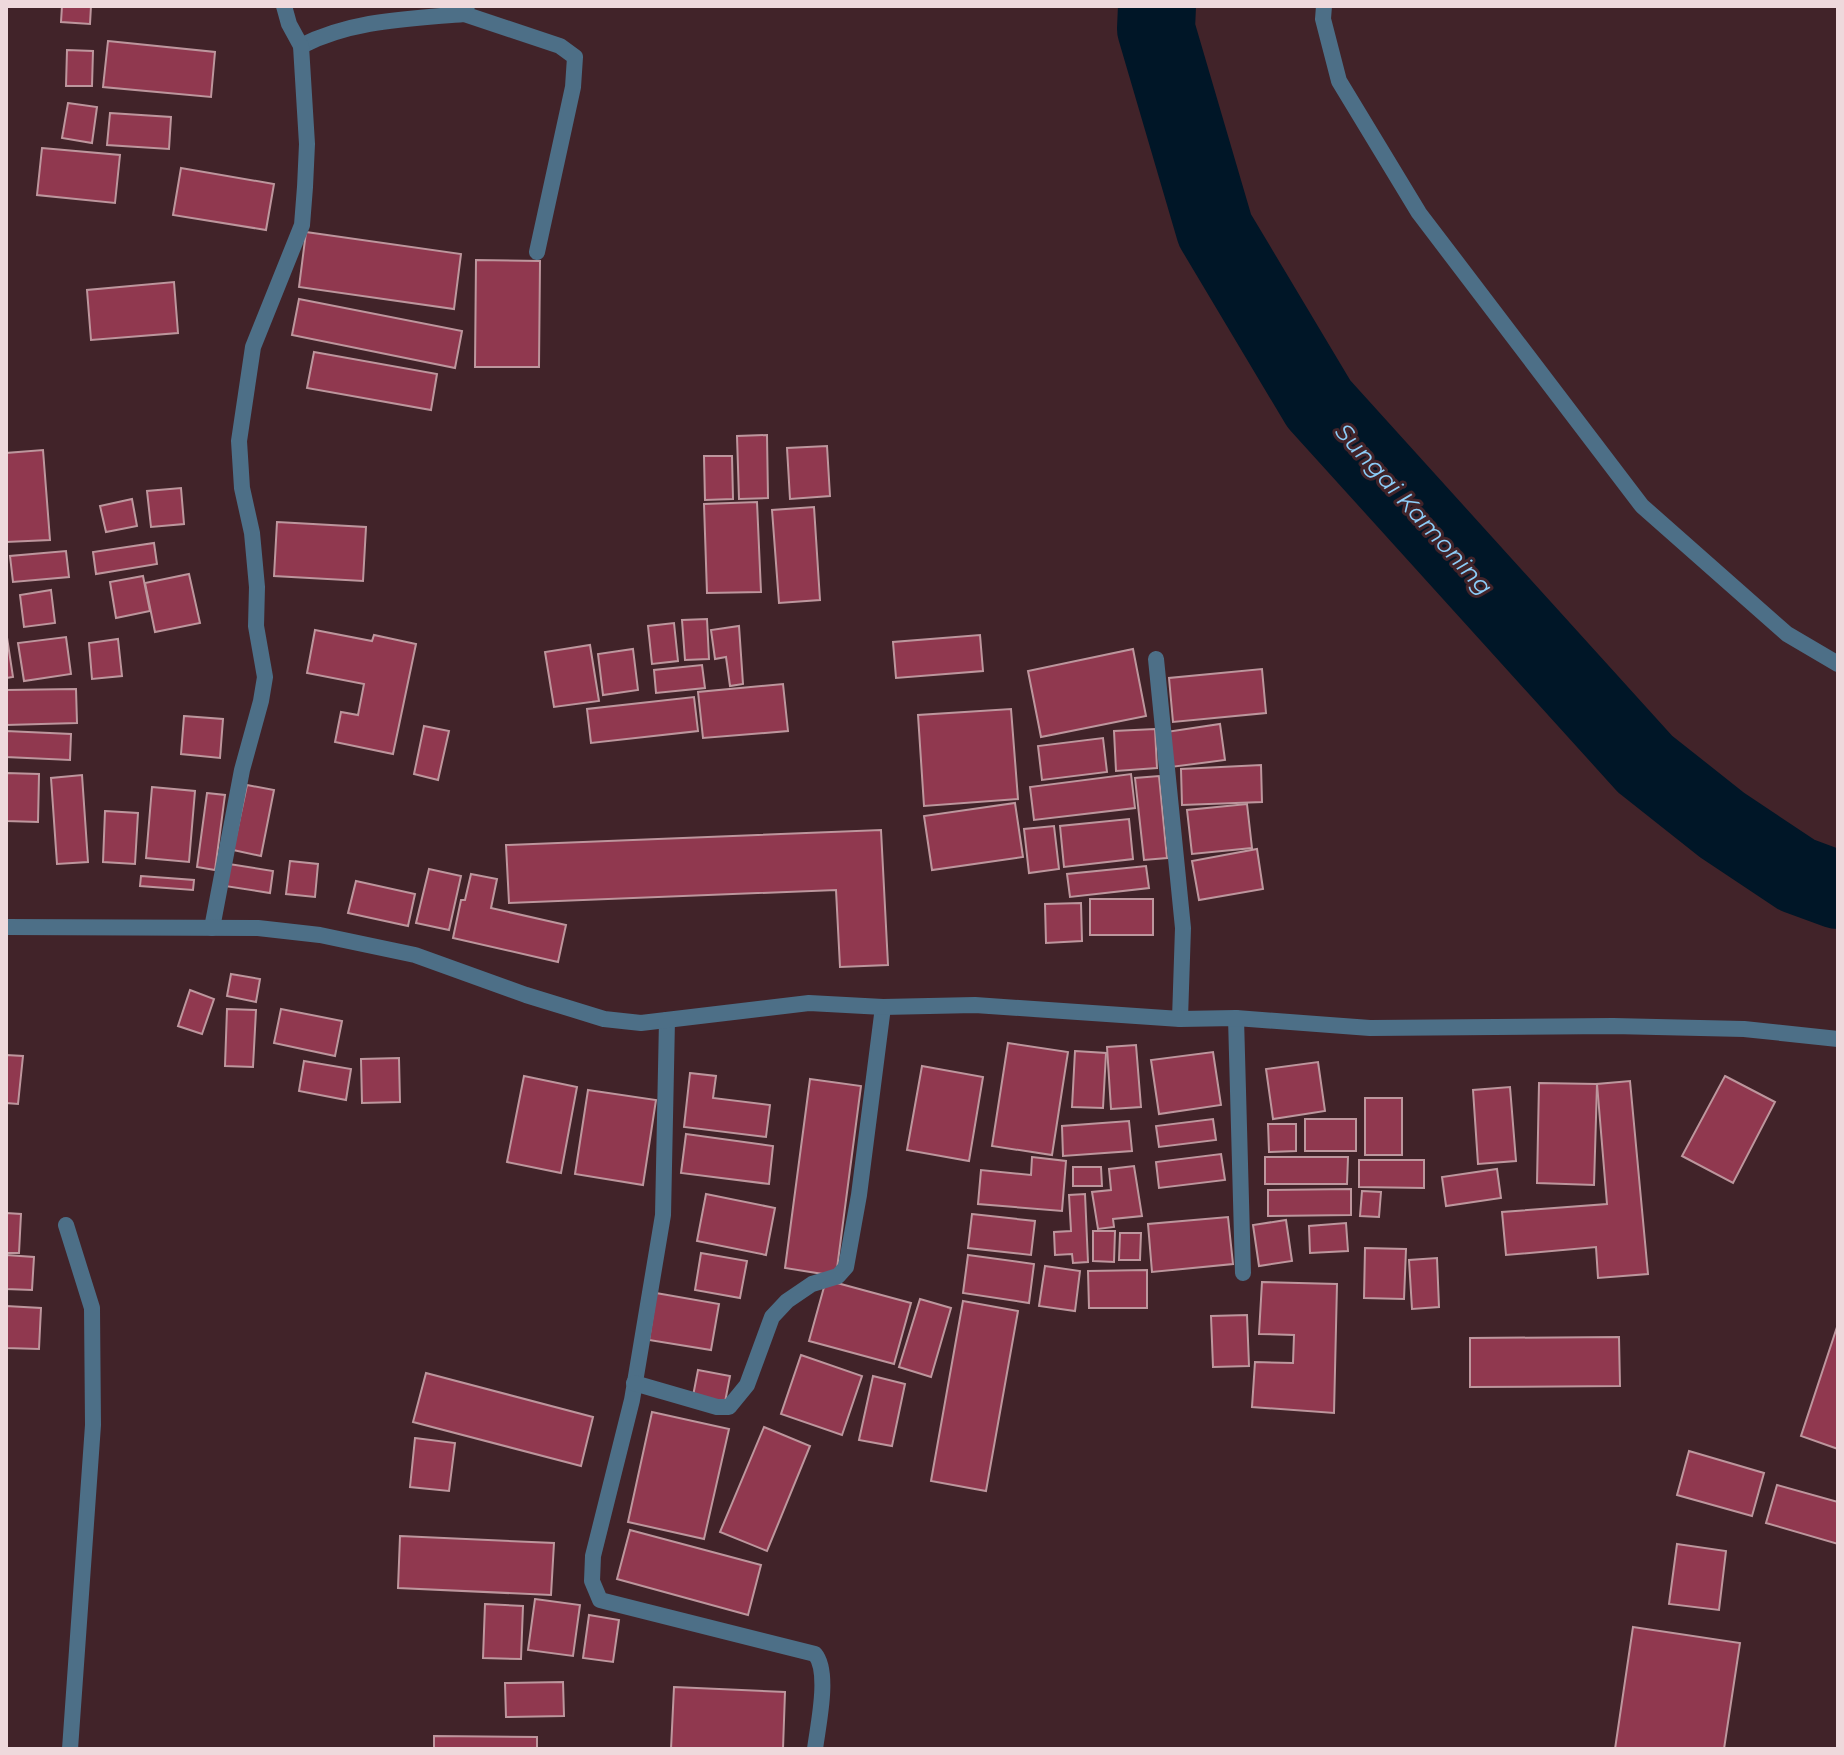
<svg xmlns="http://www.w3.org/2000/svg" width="1844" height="1755" font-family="Montserrat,sans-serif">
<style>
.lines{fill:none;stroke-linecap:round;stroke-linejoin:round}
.river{stroke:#001627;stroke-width:78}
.building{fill:#90384f;stroke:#bd969d;stroke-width:2}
.minor{stroke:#4d6f87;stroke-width:16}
.tertiary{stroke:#4d6f87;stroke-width:16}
.labels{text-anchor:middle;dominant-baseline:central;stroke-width:6;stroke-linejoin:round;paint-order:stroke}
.water-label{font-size:24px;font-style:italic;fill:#8ccdf8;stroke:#412329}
</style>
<rect width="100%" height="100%" fill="#412329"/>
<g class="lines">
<polyline class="river" points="1157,6 1156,29 1215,230 1319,404 1645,764 1722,825 1797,875 1838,890"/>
</g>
<g class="building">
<polygon points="62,6 91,6 90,24 61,22"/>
<polygon points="108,41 215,52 211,97 103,87"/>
<polygon points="67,50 93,51 92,86 66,86"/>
<polygon points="68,103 97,107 92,143 62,138"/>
<polygon points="110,113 171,117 169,149 107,145"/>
<polygon points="42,148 120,155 115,203 37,195"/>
<polygon points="181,168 274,184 266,230 173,215"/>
<polygon points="306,232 461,254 454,309 299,287"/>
<polygon points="476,260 540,261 539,367 475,367"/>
<polygon points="174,282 178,333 91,340 87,290"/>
<polygon points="299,299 462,331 455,368 292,335"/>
<polygon points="314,352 437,374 431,410 307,388"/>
<polygon points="767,435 768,498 739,499 737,436"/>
<polygon points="827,446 830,496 790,499 787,448"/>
<polygon points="43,450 50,540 6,542 6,453"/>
<polygon points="704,456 732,456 733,499 705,500"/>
<polygon points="181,488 184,524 151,527 147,491"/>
<polygon points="132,499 137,526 106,532 100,506"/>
<polygon points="757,502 761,592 707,593 704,504"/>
<polygon points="814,507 820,600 779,603 772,510"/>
<polygon points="277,522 366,527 363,581 274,576"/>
<polygon points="154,543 157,564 96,574 93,552"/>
<polygon points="66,551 69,577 13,582 10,556"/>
<polygon points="189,574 200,623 155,632 145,583"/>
<polygon points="143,576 150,611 116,618 110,582"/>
<polygon points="51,590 55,623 24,627 20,595"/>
<polygon points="707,619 709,659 685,660 682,620"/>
<polygon points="674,623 678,661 652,664 648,626"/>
<polygon points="739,626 743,684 730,686 726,657 715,659 711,630"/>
<polygon points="315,630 372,641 374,635 416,644 393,754 335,742 341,712 358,715 364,684 307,673"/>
<polygon points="6,631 13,677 6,678"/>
<polygon points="980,635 983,671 896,678 893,642"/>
<polygon points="66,637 71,674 24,681 18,643"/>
<polygon points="118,639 122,676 92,679 89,643"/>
<polygon points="590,645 599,701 554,707 545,652"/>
<polygon points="633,649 638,690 603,695 598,654"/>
<polygon points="1133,649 1146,716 1041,737 1028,671"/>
<polygon points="702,665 705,688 656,693 654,670"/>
<polygon points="1262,669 1266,713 1173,722 1169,678"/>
<polygon points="783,684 788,731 703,738 698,692"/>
<polygon points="76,689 77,723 6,725 6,690"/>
<polygon points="694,697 698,731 591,743 587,709"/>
<polygon points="1011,709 1018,799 924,806 918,715"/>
<polygon points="184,716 223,719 220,758 181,754"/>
<polygon points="1220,724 1225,760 1171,767 1166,732"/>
<polygon points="424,726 449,731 438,780 414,774"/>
<polygon points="1155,729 1157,768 1116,771 1114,731"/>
<polygon points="6,731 71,734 70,760 6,757"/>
<polygon points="1103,738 1107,772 1042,780 1038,746"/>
<polygon points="1261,765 1262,802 1182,805 1181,769"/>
<polygon points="6,773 39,774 38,822 6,821"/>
<polygon points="1131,774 1135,808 1034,820 1030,787"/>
<polygon points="82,775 88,862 57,864 51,778"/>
<polygon points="1159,776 1167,858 1144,860 1135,778"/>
<polygon points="247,785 274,790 261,856 233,850"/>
<polygon points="152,787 195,791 189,862 146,858"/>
<polygon points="207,793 225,795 215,870 197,867"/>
<polygon points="1015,803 1023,857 932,870 924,816"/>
<polygon points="1247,804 1252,848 1192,854 1187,810"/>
<polygon points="105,811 138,813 135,864 103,862"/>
<polygon points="1129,819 1133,859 1064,867 1060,826"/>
<polygon points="1054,826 1059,869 1029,873 1024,829"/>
<polygon points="881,830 888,965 840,967 836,890 509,903 506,845"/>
<polygon points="1257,849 1263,889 1199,900 1192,861"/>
<polygon points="290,861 318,864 315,897 286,894"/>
<polygon points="229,864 273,871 270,893 225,886"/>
<polygon points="1146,866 1149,888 1070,897 1067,874"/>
<polygon points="429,869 461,876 449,930 416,923"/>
<polygon points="471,874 497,879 491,908 566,925 558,962 453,938 461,900 465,900"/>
<polygon points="141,876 194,880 193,890 140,886"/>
<polygon points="356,881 415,894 408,926 348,913"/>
<rect x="1090" y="899" width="63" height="36"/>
<polygon points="1081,903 1082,941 1046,943 1045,904"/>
<polygon points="231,974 260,979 256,1002 227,996"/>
<polygon points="190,990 214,999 202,1034 178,1026"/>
<polygon points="227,1009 256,1010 253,1067 225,1066"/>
<polygon points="281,1009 342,1021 335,1056 274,1043"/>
<polygon points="1008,1043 1068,1052 1052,1155 992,1146"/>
<polygon points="1136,1045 1141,1107 1111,1109 1107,1047"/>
<polygon points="1075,1051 1106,1053 1103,1108 1072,1107"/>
<polygon points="1213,1052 1221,1105 1159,1114 1151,1060"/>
<polygon points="6,1055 23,1056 18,1104 6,1103"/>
<polygon points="399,1058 400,1102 362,1103 361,1059"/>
<polygon points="304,1061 351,1069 346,1100 299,1091"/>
<polygon points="1318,1062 1325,1111 1273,1119 1266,1069"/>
<polygon points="922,1066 983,1077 969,1161 907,1150"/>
<polygon points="690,1073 716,1076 713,1098 770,1105 766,1137 684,1127"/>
<polygon points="524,1076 577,1087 561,1173 507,1162"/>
<polygon points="1725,1076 1775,1102 1733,1183 1682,1156"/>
<polygon points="810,1079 861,1086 836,1276 785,1268"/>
<polygon points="1630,1081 1648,1274 1598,1278 1596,1247 1506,1255 1502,1212 1607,1204 1597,1084"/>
<polygon points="1539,1083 1597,1084 1594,1185 1537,1183"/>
<polygon points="1510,1087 1516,1161 1478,1164 1473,1090"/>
<polygon points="588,1090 656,1100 643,1185 575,1174"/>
<rect x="1365" y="1098" width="37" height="57"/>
<polygon points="1213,1119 1216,1140 1159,1147 1156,1126"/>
<rect x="1305" y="1119" width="51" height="32"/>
<polygon points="1129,1121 1132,1151 1063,1156 1062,1126"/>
<polygon points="1268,1124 1296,1124 1296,1151 1269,1152"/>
<polygon points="686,1134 773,1146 769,1184 681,1173"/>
<polygon points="1221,1154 1225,1180 1159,1188 1156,1162"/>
<polygon points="1032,1157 1066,1161 1062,1211 978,1204 981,1170 1031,1175"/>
<polygon points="1265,1157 1348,1157 1347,1184 1265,1184"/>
<polygon points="1359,1160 1424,1160 1424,1188 1359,1187"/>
<polygon points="1134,1166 1142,1216 1113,1219 1114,1227 1098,1229 1092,1192 1111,1190 1109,1169"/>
<polygon points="1073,1167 1101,1167 1102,1186 1073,1186"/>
<polygon points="1497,1169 1501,1198 1446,1206 1442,1177"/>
<polygon points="1351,1189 1351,1215 1268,1216 1268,1190"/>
<polygon points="1362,1191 1381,1192 1379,1217 1360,1216"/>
<polygon points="706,1194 775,1208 766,1255 697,1241"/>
<polygon points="1085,1194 1088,1262 1073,1263 1072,1254 1055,1255 1054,1232 1071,1231 1069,1195"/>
<polygon points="6,1213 21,1214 19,1253 6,1253"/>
<polygon points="972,1214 1035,1221 1031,1255 968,1248"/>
<polygon points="1228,1217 1233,1264 1152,1272 1148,1224"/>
<polygon points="1286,1220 1292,1261 1259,1266 1253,1225"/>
<polygon points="1346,1223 1348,1251 1310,1253 1309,1226"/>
<polygon points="1093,1231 1115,1231 1114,1262 1093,1261"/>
<polygon points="1120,1233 1141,1233 1140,1260 1119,1260"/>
<polygon points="1365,1248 1406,1249 1404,1299 1364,1298"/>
<polygon points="701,1253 747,1261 740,1298 695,1290"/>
<polygon points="6,1255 34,1257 32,1290 6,1289"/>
<polygon points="968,1255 1034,1264 1029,1303 963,1293"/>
<polygon points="1437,1258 1439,1307 1412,1309 1409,1260"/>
<polygon points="1045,1266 1080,1271 1075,1311 1039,1306"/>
<polygon points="1147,1270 1147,1308 1089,1308 1088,1271"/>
<polygon points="826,1280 911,1303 894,1364 809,1341"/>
<polygon points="1262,1282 1337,1284 1334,1413 1252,1407 1255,1362 1293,1363 1294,1335 1259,1334"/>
<polygon points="656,1293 719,1304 711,1350 649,1340"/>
<polygon points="920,1299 951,1308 931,1377 899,1367"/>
<polygon points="963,1301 1018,1311 986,1491 931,1481"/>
<polygon points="6,1306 41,1308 39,1349 6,1348"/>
<polygon points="1247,1315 1249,1366 1213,1367 1211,1316"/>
<polygon points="1838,1324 1838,1449 1801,1436"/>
<polygon points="1619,1337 1620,1386 1470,1387 1470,1338"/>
<polygon points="801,1355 862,1376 842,1435 781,1414"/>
<polygon points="698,1370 730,1376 725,1402 693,1396"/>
<polygon points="426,1373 593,1417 581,1466 413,1422"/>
<polygon points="873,1376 905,1384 892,1446 859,1440"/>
<polygon points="652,1412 729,1429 704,1539 628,1522"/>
<polygon points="764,1427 810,1446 767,1551 720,1532"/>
<polygon points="415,1438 455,1443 449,1491 410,1487"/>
<polygon points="1689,1451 1764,1473 1752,1516 1677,1495"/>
<polygon points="1777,1485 1838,1502 1838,1544 1766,1523"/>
<polygon points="630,1530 761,1565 748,1615 617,1579"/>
<polygon points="400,1536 554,1543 551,1595 398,1588"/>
<polygon points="1677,1544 1726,1551 1719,1610 1669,1604"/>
<polygon points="535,1599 580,1605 573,1656 528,1650"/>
<polygon points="485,1604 523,1606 521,1659 483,1658"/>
<polygon points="589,1615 619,1620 613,1662 583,1658"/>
<polygon points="1633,1627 1740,1643 1724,1749 1615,1749"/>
<polygon points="563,1682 564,1716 506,1717 505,1683"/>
<polygon points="674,1687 785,1692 783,1749 671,1749"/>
<polygon points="434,1736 537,1737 537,1749 434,1749"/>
</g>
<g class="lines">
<g class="minor">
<polyline points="1324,6 1323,19 1339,81 1419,213 1642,506 1787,634 1838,664"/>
<polyline points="464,14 560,46 575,57 573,87 537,252"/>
<path d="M301,46C352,20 408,19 464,14L467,6"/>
<polyline points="1156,659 1183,928 1180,1019"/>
<polyline points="212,928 242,770 261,701 265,677 256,626 257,587 252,533 242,488 239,441 253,347 302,225 305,187 307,144 301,46 289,24 284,6"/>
<polyline points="1236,1018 1243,1273"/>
<path d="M667,1020L663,1215L632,1400L593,1556L592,1581L600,1600L815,1654C830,1672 818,1725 815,1749"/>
<polyline points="66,1225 92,1308 93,1425 70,1749"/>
<polyline points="634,1383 717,1407 729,1407 747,1385 772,1317 787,1301 812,1284 838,1276 846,1267 859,1195 883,1007"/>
</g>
<polyline class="tertiary" points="6,927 258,928 320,935 415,955 526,995 604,1019 641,1023 809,1003 883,1007 975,1005 1180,1019 1236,1018 1370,1028 1613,1026 1744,1029 1838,1039"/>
</g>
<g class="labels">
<g class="water-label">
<text transform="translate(1414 509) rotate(48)">Sungai Kamoning</text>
</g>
</g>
<rect width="1844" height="1755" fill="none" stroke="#eed9dc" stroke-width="16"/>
</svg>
